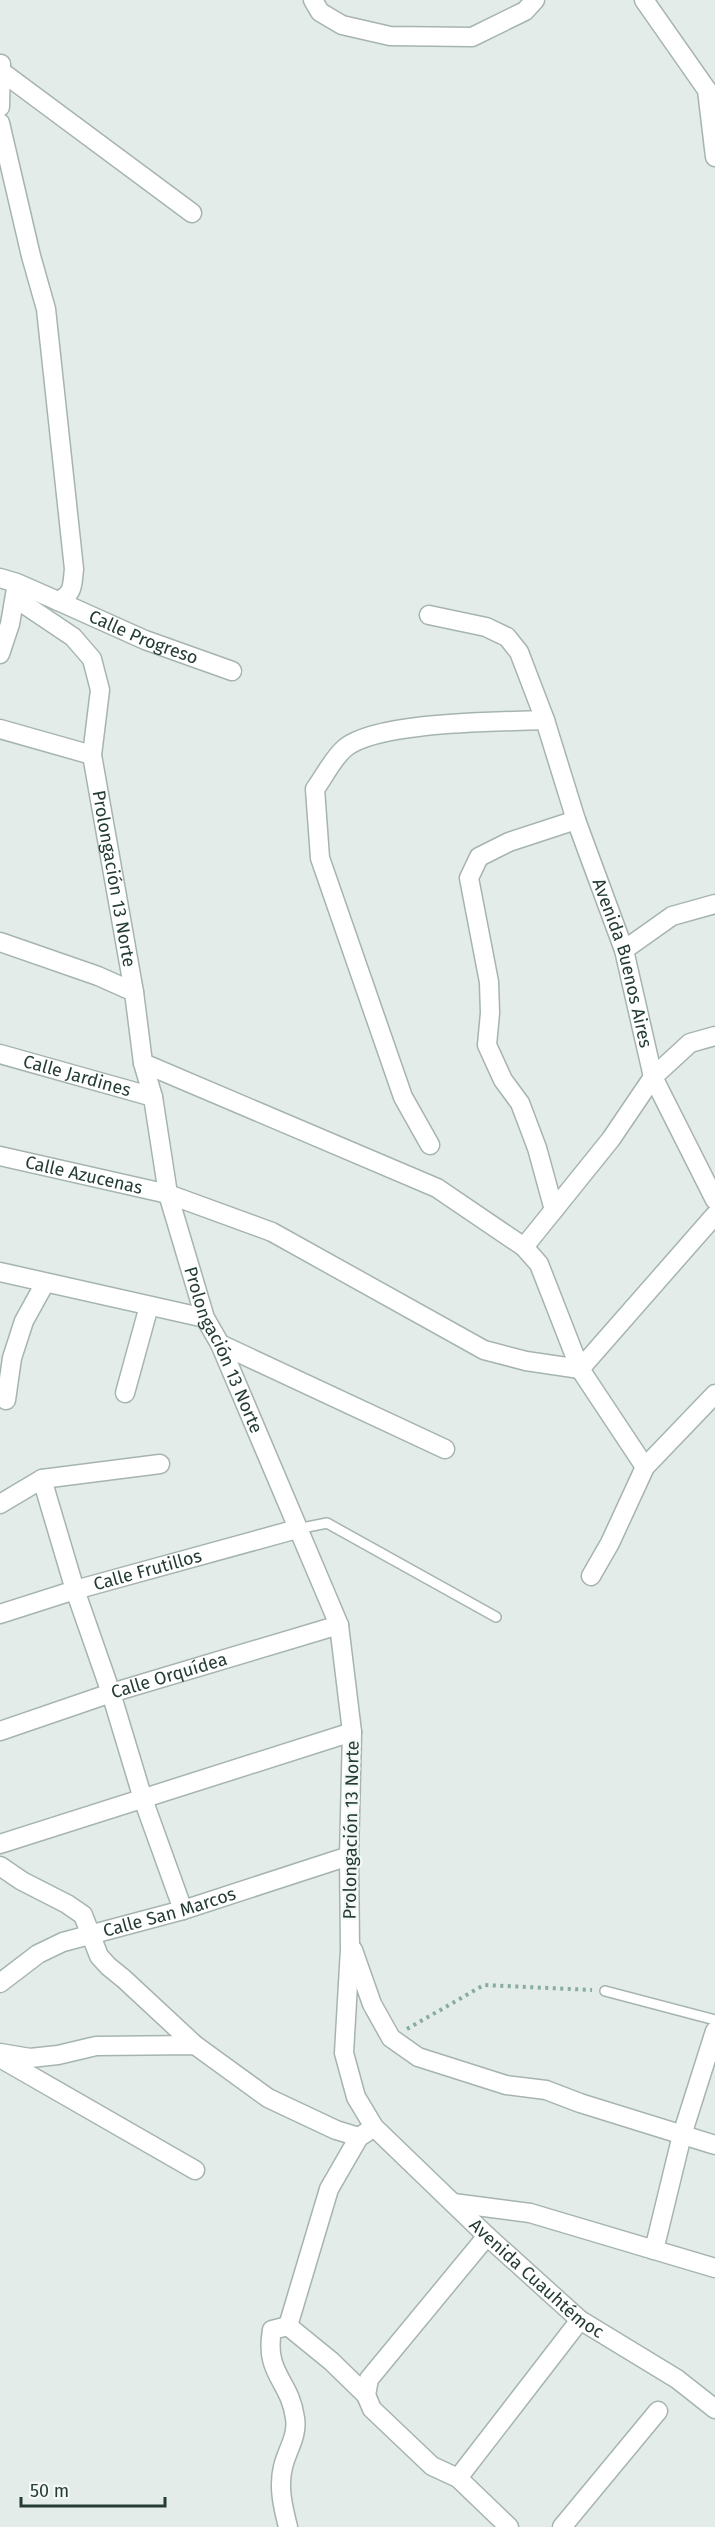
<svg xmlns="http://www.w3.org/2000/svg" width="715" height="2527" font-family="'Fira Sans',sans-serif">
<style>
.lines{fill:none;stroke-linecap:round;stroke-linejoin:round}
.service-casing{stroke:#a6b4af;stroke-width:12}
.minor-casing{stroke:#a6b4af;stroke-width:21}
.path{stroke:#86ad9f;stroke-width:4;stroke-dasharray:3 4.5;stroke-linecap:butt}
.service{stroke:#fff;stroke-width:9}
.minor{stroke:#fff;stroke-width:18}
.labels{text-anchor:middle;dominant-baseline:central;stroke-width:4.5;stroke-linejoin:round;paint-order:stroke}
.street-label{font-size:18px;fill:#243c35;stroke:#f4f9f6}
</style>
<rect width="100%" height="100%" fill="#e3ece8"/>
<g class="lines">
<g class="service-casing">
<g id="service">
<polyline points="297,1529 327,1523 496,1617"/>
<polyline points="605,1991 715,2020"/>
</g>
</g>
<g class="minor-casing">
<g id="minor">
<polyline points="313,0 320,12 342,25 390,36 472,37 525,11 535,0"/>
<polyline points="644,0 707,90 715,157"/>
<polyline points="2,72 192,213"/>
<polyline points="0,107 1,64"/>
<path d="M0,123L31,256L46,309L74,569C72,586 74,593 58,601L17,583L0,578"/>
<path id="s1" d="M15,598L73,637L92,659L100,690L92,755L134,992L143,1063L153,1097L168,1194L205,1318L220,1344L339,1625L352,1732L349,1856L350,1949L344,2053L356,2097L374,2127L487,2236L580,2320L677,2379L715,2409"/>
<path id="s2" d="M58,601L145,640L232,671"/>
<path id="s3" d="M429,615L486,627L507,637L519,652L545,720L576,820L624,950L653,1077L715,1200"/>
<polyline points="0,654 10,624 16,589"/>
<polyline points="0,729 92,755"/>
<polyline points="0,942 98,976 134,992"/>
<polyline points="624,950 672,916 715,904"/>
<path id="s4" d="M0,1054L153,1097"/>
<polyline points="143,1063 437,1188 524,1247 539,1264 580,1369 645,1467"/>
<path d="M430,1145L403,1097L320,858L315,789C324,777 333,758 345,748C378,721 500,722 545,720"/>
<path id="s5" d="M0,1156L168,1194L272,1232L484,1350L526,1361L580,1369L715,1215"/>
<polyline points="554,1210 537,1148 520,1103 503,1080 487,1045 490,1013 489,982 469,878 479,857 509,842 576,820"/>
<polyline points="524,1247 611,1139 653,1077 690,1043 715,1036"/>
<polyline points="0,1272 205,1318"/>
<polyline points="220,1344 445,1449"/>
<polyline points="125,1393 149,1306"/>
<polyline points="6,1400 12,1358 24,1321 45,1283"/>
<polyline points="42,1479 75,1590 111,1693 143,1799 183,1910"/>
<polyline points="0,1504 42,1479 160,1464"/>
<polyline points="591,1576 610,1543 645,1467 715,1394"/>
<path id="s6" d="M0,1614L75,1590L297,1529"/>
<path id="s7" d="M0,1731L111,1693L339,1625"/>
<polyline points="0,1844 352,1732"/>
<polyline points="0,1866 22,1881 67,1904 83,1915 99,1956 108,1966 124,1979 195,2045"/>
<polyline points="353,1950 372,2004 391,2038 418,2057 506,2085 546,2090 580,2103 715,2145"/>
<path id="s8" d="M0,1983L38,1954L63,1942L183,1910L349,1856"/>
<polyline points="0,2053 30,2058 58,2055 96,2046 195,2045 268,2098 336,2130 359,2137"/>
<polyline points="0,2058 195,2170"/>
<polyline points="453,2203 530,2213 715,2268"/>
<polyline points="654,2250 682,2135 715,2031"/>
<polyline points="288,2326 329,2189 359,2137 367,2132"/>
<polyline points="366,2395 369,2379 487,2236"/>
<polyline points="458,2478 580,2320"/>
<path d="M288,2527C283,2507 278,2487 283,2467C287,2450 298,2436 295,2418C290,2380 264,2374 272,2330L288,2326L331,2361L366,2395L372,2409L432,2466L458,2478L509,2527"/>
<polyline points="562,2527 658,2411"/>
</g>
</g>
<polyline class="path" points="407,2029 484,1985 592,1990"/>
<use href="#service" class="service"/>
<use href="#minor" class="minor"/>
</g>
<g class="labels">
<g class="street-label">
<text stroke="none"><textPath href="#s2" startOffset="93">Calle Progreso</textPath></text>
<text stroke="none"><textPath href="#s1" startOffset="322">Prolongación 13 Norte</textPath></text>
<text stroke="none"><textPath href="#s3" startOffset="429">Avenida Buenos Aires</textPath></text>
<text stroke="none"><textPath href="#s4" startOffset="80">Calle Jardines</textPath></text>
<text stroke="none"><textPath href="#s5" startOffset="86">Calle Azucenas</textPath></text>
<text stroke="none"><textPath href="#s1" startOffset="808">Prolongación 13 Norte</textPath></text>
<text stroke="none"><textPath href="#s6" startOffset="154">Calle Frutillos</textPath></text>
<text stroke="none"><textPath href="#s7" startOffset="178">Calle Orquídea</textPath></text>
<text transform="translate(351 1830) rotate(-89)">Prolongación 13 Norte</text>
<text stroke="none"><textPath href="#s8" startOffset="186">Calle San Marcos</textPath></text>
<text stroke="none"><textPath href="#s1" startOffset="1839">Avenida Cuauhtémoc</textPath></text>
</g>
</g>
<path d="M21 2497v9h144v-9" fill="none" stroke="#243c35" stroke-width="3"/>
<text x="30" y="2497" font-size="18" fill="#243c35" stroke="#f4f9f6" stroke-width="4.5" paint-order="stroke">50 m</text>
</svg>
